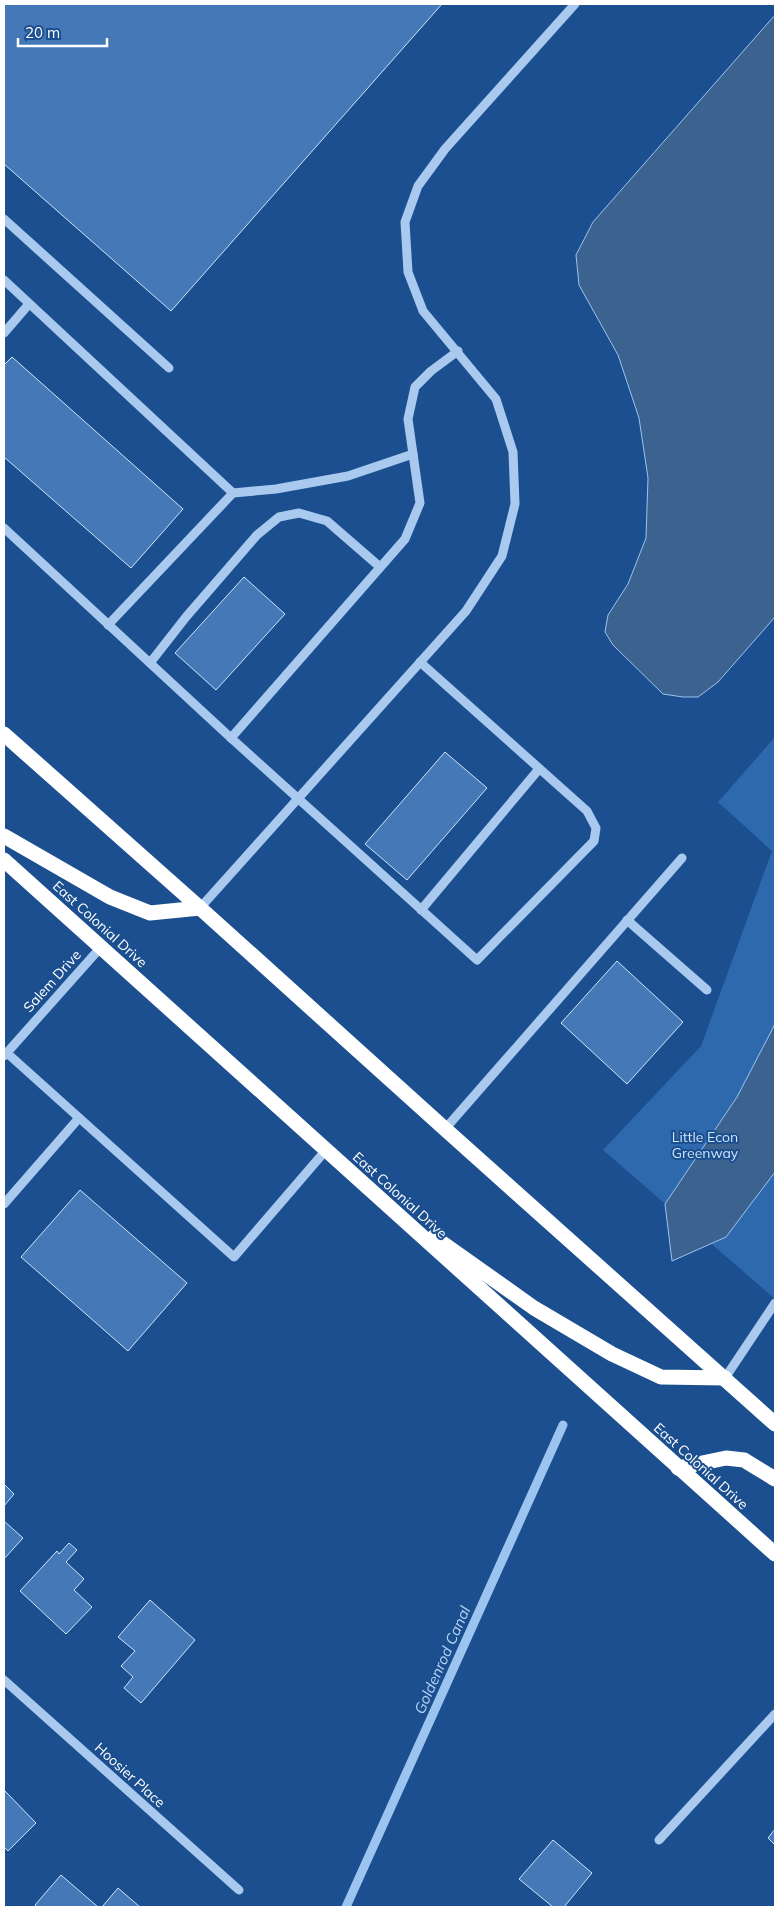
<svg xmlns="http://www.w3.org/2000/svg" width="779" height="1911" font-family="Mulish,sans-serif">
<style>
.green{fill:#2e69ad}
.water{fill:#3c6290;stroke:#9cc4f0}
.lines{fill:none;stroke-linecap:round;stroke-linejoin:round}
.stream{stroke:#9cc4f0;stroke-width:9}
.building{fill:#4478b7;stroke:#cfe3fa}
.minor{stroke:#a9c9ee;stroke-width:9}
.highway{stroke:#fff;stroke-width:15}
.labels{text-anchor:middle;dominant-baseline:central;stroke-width:4;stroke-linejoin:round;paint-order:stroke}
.street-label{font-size:14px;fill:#fff;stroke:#1b4f8f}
.park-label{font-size:14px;fill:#cfe3fa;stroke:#1b4f8f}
.water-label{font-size:15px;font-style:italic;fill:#b5d3f5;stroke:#1b4f8f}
</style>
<rect width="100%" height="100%" fill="#1b4f8f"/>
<polygon class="green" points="775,737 775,1299 603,1150 701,1046 772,851 718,802"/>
<g class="water">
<polygon points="775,15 775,617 718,682 698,697 683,697 663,694 613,645 605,632 608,615 628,584 646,538 648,478 639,418 618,355 579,285 576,255 593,222"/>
<polygon points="775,1024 775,1172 726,1237 672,1261 665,1204 737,1097"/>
</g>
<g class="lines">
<polyline class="stream" points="346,1907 563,1425"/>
</g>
<g class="building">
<polygon points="4,4 442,4 171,311 4,164"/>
<polygon points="12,357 183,509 131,568 4,457 4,365"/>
<polygon points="244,577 285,614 216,690 175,653"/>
<polygon points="445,752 487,788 407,880 365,844"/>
<polygon points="617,961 683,1022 627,1084 561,1023"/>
<polygon points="80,1190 187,1283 128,1351 21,1257"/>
<polygon points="4,1484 14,1494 4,1506"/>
<polygon points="4,1521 23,1538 4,1559"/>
<polygon points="69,1543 77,1550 66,1562 84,1579 74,1590 92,1607 66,1634 20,1591 57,1551 59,1554"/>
<polygon points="150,1600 195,1640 141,1703 124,1688 133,1677 121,1666 135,1651 118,1637"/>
<polygon points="4,1790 36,1823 8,1851 4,1847"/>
<polygon points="775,1829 775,1845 768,1838"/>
<polygon points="553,1840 592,1873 564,1907 553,1907 519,1879"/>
<polygon points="61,1875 98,1907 38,1907 35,1905"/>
<polygon points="118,1888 140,1907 102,1907"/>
</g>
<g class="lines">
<g class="minor">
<polyline points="4,219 169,368"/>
<polyline points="4,280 233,493 108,625"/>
<polyline points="4,333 29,304"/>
<polyline points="233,493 276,489 348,476 413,454"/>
<polyline points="4,528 231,738 477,960 594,841 596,828 587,811 420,662"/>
<polyline points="150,663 186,617 257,535 279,517 299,513 327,521 380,567"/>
<polyline points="231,738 405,539 420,503 408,419 415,387 431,371 458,351"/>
<polyline points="200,908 466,611 502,556 515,504 513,452 496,399 423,311 408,272 405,222 418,186 445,149 575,4"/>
<polyline points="421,910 539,769"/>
<polyline points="627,920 707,990"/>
<polyline points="7,1053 234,1257 326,1150"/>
<polyline points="4,1056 101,947"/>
<polyline points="445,1129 682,858"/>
<polyline points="4,1204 79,1118"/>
<polyline points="725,1378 775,1303"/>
<polyline points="4,1680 239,1890"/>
<polyline points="659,1840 775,1714"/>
</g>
<g class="highway">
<polyline points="4,734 200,908 445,1129 775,1424"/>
<polyline points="4,836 110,897 150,913 200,908"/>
<polyline points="4,860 775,1554"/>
<polyline points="434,1237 534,1308 612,1354 661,1377 725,1378"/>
<polyline points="678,1468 726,1458 744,1460 775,1479"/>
</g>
</g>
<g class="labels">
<g class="street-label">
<text transform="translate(100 924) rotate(42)">East Colonial Drive</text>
<text transform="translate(52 981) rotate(-48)">Salem Drive</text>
<text transform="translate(400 1195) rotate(42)">East Colonial Drive</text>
<text transform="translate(701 1466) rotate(42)">East Colonial Drive</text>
<text transform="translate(130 1775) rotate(42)">Hoosier Place</text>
</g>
<g class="park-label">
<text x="705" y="1137">Little Econ<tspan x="705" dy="16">Greenway</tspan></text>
</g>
<g class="water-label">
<text transform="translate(442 1660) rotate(-66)">Goldenrod Canal</text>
</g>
</g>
<rect width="779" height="1911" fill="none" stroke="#ffffff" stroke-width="10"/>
<path d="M18 38v8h89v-8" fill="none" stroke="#ffffff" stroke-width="2.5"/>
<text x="25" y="38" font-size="15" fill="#ffffff" stroke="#1b4f8f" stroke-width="4" paint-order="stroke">20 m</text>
</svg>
